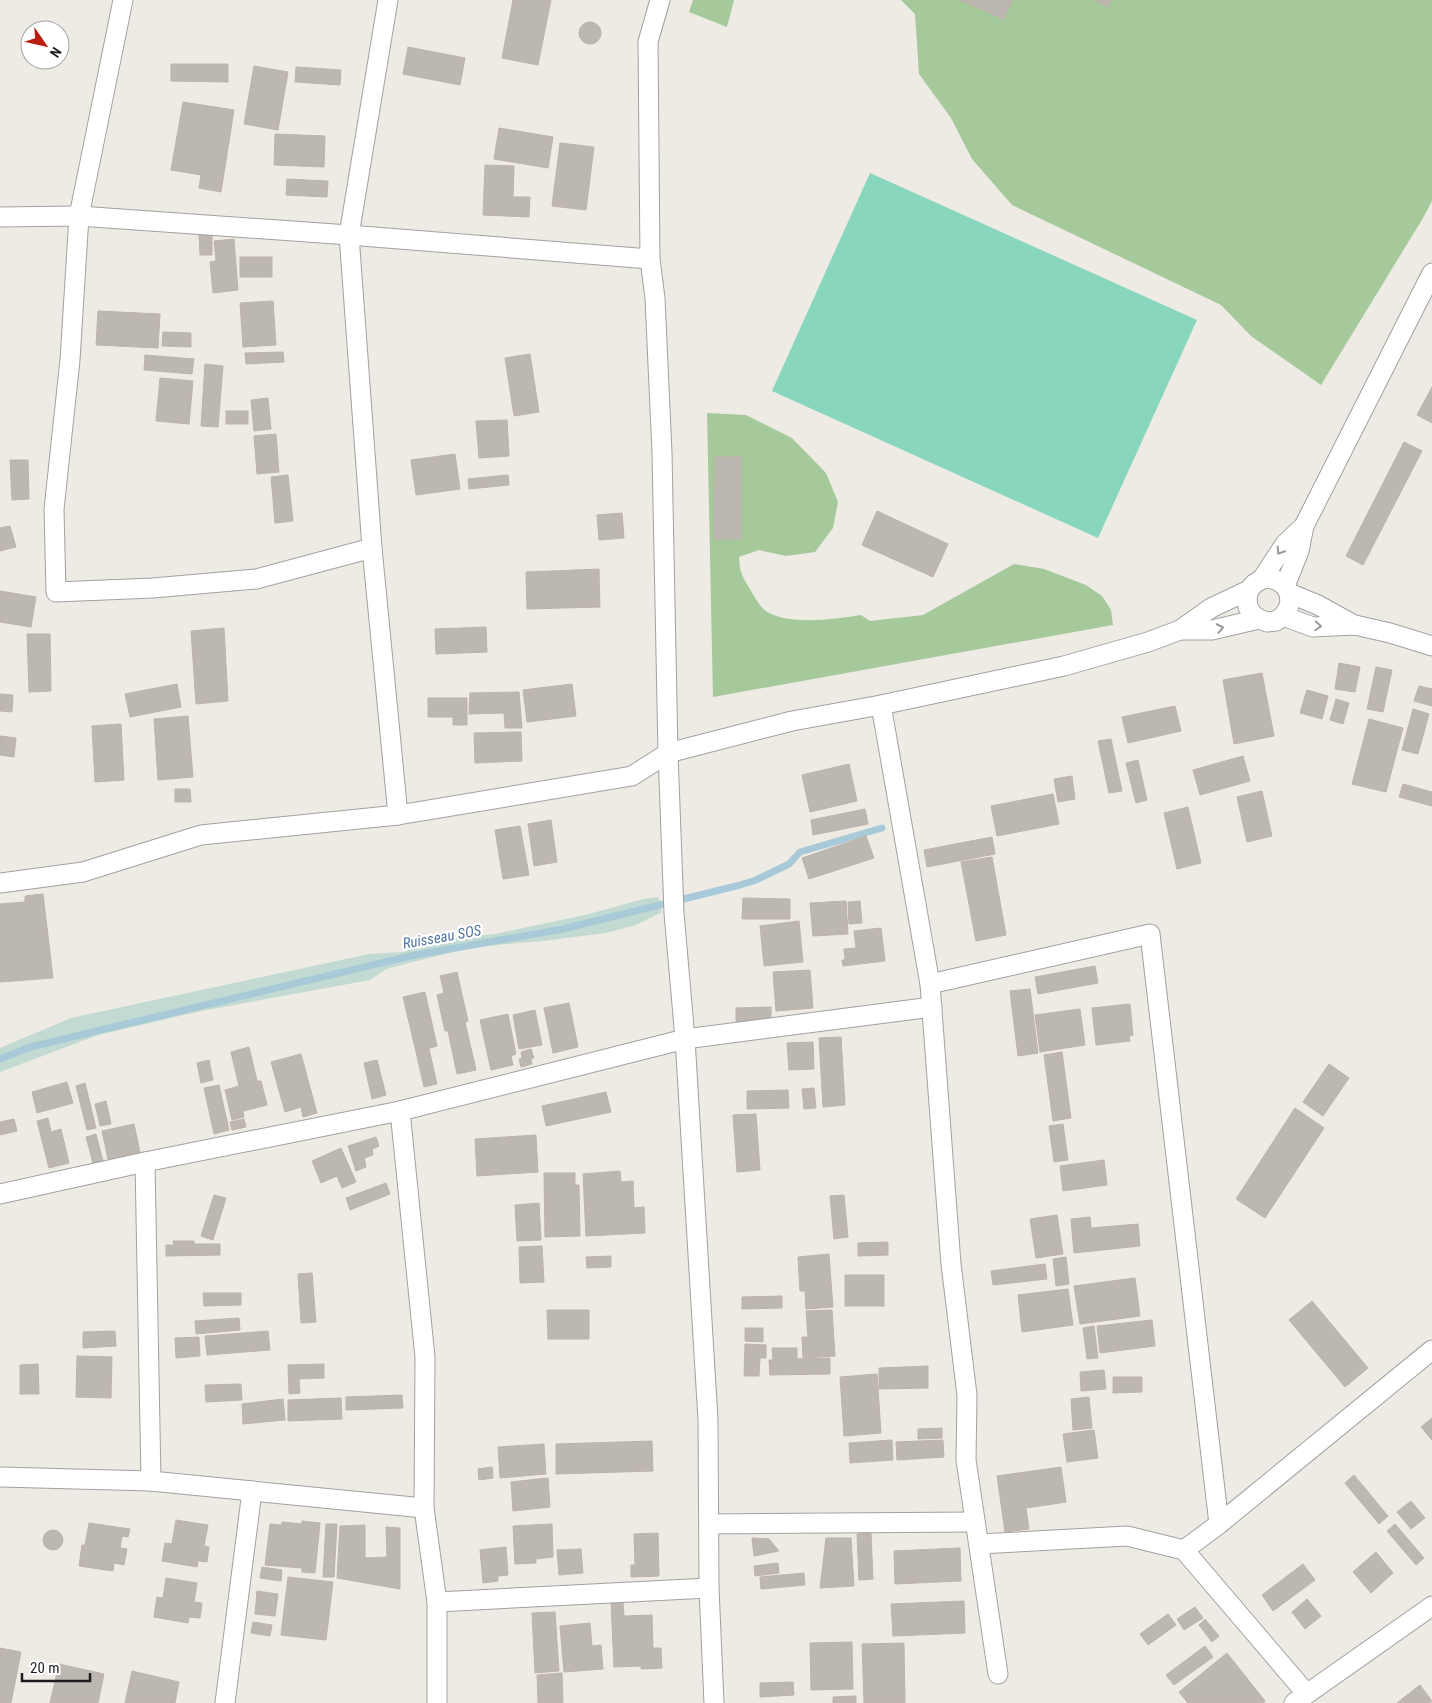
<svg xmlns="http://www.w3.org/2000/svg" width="1432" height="1703" font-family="'Roboto Condensed',sans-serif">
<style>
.forest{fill:#a6c99c}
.wetland{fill:#c2dad1}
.pitch{fill:#88d6be}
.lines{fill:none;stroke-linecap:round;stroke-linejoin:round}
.stream{stroke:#a8c9d8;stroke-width:7}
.building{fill:#bdb7b1;stroke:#beb3a8}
.minor-casing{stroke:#a1a1a1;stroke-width:21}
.minor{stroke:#fff;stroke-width:19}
.oneway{stroke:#999}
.labels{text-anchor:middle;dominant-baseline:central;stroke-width:4.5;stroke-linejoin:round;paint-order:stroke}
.water-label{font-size:15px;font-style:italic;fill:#5275a4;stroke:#fff}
</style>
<rect width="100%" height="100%" fill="#edebe4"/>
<g class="forest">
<polygon points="693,0 734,0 727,27 689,12"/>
<polygon points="901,0 1432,0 1432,201 1423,218 1321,385 1251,336 1221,305 1012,205 972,159 951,118 919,74 915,14"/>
<path d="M707,413L746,415L792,438L826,473L838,502L833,528L815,552L786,556L759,550L739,557C740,573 742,576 750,589C754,596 759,606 766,611C788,626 836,619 861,615L870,621L923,615L1014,564L1044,569L1086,585L1102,596L1111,610L1113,625L713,697Z"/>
</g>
<polygon class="wetland" points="658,897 662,912 636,925 606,933 543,941 472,947 386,969 370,980 201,1011 98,1035 0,1072 0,1048 71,1018 369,954 403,952 443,939 495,934 589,914 643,899"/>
<polygon class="pitch" points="870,173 1197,320 1098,538 772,391"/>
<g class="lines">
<polyline class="stream" points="0,1059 30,1047 410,956 563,929 740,885 756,880 789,864 800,852 882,828"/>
</g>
<g class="building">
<polygon points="513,0 551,0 538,65 502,58"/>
<polygon points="959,0 1012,0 1004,19"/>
<polygon points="1095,0 1111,0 1107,7"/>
<circle cx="590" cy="33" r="11"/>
<polygon points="408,47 465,58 460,85 403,74"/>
<polygon points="171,64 228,64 228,82 171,81"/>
<polygon points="254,66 288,72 278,130 244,124"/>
<polygon points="296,67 341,70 340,85 295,82"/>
<polygon points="183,102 234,110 221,192 199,188 201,175 171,170"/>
<polygon points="499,128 553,137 548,168 494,159"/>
<polygon points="275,134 325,136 324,167 274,165"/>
<polygon points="560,143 594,147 586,210 552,206"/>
<polygon points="485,165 514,166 513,197 530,197 529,217 483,215"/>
<polygon points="287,179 328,181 327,197 286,195"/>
<polygon points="199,235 212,235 212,255 200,255"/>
<polygon points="234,239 238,290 213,293 210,262 216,261 214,241"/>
<rect x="240" y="257" width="32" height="20"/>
<polygon points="273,301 276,345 243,347 240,303"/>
<polygon points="98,311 160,314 158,348 96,345"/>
<polygon points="163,332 191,333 191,347 162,346"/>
<polygon points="283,352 284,362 246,364 245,353"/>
<polygon points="530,354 539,412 514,416 505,358"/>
<polygon points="145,355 194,359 192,374 144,370"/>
<polygon points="205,364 223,366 218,427 201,426"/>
<polygon points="160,378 193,381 189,424 156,421"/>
<polygon points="1432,387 1432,423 1417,415"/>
<polygon points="268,398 271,429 254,431 251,400"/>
<rect x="226" y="411" width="22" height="13"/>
<polygon points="507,420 509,456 479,458 476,421"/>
<polygon points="276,434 279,472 257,474 254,436"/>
<polygon points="1404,442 1422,451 1363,565 1346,556"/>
<polygon points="455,454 460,489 416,495 411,460"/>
<polygon points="715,457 741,457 741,539 714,539"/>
<polygon points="10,460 28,460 29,499 12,500"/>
<polygon points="288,475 293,521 275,523 271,477"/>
<polygon points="508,475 509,485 469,489 468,479"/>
<polygon points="877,511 948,544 933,577 862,545"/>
<polygon points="622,513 624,538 599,540 597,515"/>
<polygon points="10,526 16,547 0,551 0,528"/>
<polygon points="599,569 600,607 527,609 526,572"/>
<polygon points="0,591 36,597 31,627 0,622"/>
<polygon points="486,627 487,652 436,654 435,629"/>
<polygon points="224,628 228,701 196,704 191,631"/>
<polygon points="27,634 50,634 51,691 29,692"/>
<polygon points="1339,663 1360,667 1355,692 1335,689"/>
<polygon points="1376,667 1392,670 1383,712 1367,709"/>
<polygon points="1262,673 1274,736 1234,744 1223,680"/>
<polygon points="177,684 181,707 130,717 125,694"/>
<polygon points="572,684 576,716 527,722 523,690"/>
<polygon points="1419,686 1432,689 1432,706 1414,701"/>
<polygon points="1307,690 1328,696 1322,719 1300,713"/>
<polygon points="519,692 522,728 505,728 504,713 469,714 470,693"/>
<polygon points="0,694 13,695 12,712 0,711"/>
<polygon points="428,698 467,698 467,725 453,725 453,717 428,717"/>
<polygon points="1336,699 1349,703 1343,724 1330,720"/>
<polygon points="1175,706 1181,731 1128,743 1122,717"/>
<polygon points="1413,709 1429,714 1418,754 1402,750"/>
<polygon points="188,716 193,777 158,780 154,719"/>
<polygon points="1369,719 1403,728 1386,792 1352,784"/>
<polygon points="121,724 124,780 95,782 92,726"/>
<polygon points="521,732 522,761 475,763 474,733"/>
<polygon points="0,736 16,738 14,757 0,755"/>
<polygon points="1111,739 1122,791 1109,793 1098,741"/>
<polygon points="1243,756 1250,781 1200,795 1193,770"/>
<polygon points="1138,760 1147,800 1136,803 1126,763"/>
<polygon points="849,764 857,801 810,812 802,775"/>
<polygon points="1072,776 1075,799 1058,802 1054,779"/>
<polygon points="1403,784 1432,792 1432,806 1399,797"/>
<polygon points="175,789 190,789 191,802 175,802"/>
<polygon points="1262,791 1272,836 1247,842 1237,797"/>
<polygon points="1053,794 1059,824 997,836 991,806"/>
<polygon points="1188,807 1201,863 1177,869 1164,813"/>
<polygon points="865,809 868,824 813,835 811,820"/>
<polygon points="551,820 557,862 534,866 528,824"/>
<polygon points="520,826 529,875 503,879 495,830"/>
<polygon points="866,836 874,858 809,879 802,858"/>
<polygon points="992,837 995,854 927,867 924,850"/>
<polygon points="992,857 1006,935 976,941 961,862"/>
<polygon points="43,894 53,978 0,982 0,904 25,902 25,896"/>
<polygon points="743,898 790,899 790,919 742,919"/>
<polygon points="846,901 848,934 813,936 810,903"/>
<polygon points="860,901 862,923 849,924 848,902"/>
<polygon points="799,921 803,962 764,966 760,926"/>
<polygon points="881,928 885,961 843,966 842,960 845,960 844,949 856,948 854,931"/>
<polygon points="1095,966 1098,983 1038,994 1035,977"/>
<polygon points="810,970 813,1008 776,1011 773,972"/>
<polygon points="457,972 468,1021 465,1022 476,1070 457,1074 448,1031 445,1031 437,995 444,993 440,976"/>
<polygon points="1030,989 1038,1053 1018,1056 1010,991"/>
<polygon points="425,992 437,1046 416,1052 403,997"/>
<polygon points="569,1003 578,1047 553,1053 544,1008"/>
<polygon points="1130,1004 1133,1035 1129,1036 1130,1041 1096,1045 1092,1008"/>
<polygon points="771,1007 771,1022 736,1023 736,1008"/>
<polygon points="1080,1009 1085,1045 1040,1052 1035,1015"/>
<polygon points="535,1010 542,1045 519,1049 513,1015"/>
<polygon points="508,1014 516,1054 511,1056 513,1065 491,1070 480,1020"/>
<polygon points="841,1037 845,1105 823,1107 819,1038"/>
<polygon points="813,1042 814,1069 789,1070 787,1043"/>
<polygon points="249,1047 257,1081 261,1081 267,1105 243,1111 244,1117 232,1120 225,1090 239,1086 231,1052"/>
<polygon points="429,1049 437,1084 424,1087 416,1052"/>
<polygon points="531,1049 534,1058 531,1058 532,1064 521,1067 519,1059 522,1058 521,1052"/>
<polygon points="1062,1052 1071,1118 1053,1121 1044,1055"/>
<polygon points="301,1054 317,1113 303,1117 301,1107 285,1112 271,1062"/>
<polygon points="209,1060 213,1080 201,1083 197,1063"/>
<polygon points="377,1060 386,1095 372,1099 364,1063"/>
<polygon points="1329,1064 1349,1078 1323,1116 1303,1102"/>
<polygon points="67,1082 73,1103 37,1113 32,1092"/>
<polygon points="85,1083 96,1128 87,1130 76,1086"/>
<polygon points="219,1085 229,1130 214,1134 204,1088"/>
<polygon points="814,1088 816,1108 804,1109 802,1089"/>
<polygon points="788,1090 789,1108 747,1109 747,1091"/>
<polygon points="606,1092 611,1112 546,1126 542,1106"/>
<polygon points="106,1101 111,1124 100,1126 95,1104"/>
<polygon points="1295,1108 1324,1128 1265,1218 1236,1199"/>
<polygon points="756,1114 760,1170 737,1172 733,1115"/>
<polygon points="48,1118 51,1132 61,1129 69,1163 49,1168 37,1121"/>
<polygon points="14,1119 17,1131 0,1135 0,1122"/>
<polygon points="244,1119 246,1127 232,1130 230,1122"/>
<polygon points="134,1124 140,1152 108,1159 102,1131"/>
<polygon points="1063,1124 1068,1160 1054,1162 1049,1126"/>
<polygon points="96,1134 103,1161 93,1163 86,1137"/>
<polygon points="536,1135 538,1172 477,1176 475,1139"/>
<polygon points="376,1137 379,1146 372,1149 373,1155 364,1158 366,1167 356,1171 348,1146"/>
<polygon points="341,1148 356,1182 342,1188 337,1176 321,1183 312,1161"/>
<polygon points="1104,1160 1107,1185 1063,1191 1060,1166"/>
<polygon points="620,1171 621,1182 633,1181 634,1208 644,1207 645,1233 586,1236 583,1174"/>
<polygon points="544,1173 575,1173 575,1185 579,1185 580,1236 545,1237"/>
<polygon points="386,1183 390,1194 350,1210 346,1198"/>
<polygon points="214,1195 226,1198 213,1240 201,1236"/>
<polygon points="844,1195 848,1237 834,1239 830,1196"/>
<polygon points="539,1203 541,1240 517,1241 515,1205"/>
<polygon points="1057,1215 1063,1254 1036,1258 1030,1219"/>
<polygon points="1090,1217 1091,1228 1138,1224 1140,1246 1074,1253 1071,1219"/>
<polygon points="173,1241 194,1241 194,1244 220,1244 220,1255 166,1256 166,1245 174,1245"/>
<polygon points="888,1242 888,1255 858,1256 858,1243"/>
<polygon points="542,1246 544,1282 520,1283 519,1247"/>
<polygon points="829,1254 833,1307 806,1309 805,1291 800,1291 798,1257"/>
<polygon points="611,1256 611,1267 587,1268 586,1257"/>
<polygon points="1066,1257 1069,1284 1056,1286 1053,1259"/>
<polygon points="1045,1264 1047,1279 993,1285 991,1271"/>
<polygon points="312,1273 316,1322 301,1323 298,1274"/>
<rect x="845" y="1275" width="39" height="31"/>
<polygon points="1135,1278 1140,1316 1080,1324 1074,1286"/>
<polygon points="1068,1289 1073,1325 1022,1332 1018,1295"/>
<polygon points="203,1293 241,1293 241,1305 204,1306"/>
<polygon points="782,1296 782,1308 742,1309 742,1297"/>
<polygon points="1312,1301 1368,1368 1345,1387 1289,1320"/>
<polygon points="547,1310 589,1310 589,1339 548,1339"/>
<polygon points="832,1310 835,1356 803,1358 802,1337 808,1337 806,1311"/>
<polygon points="239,1318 240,1330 196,1334 195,1321"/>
<polygon points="1152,1320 1155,1346 1100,1353 1097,1326"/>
<polygon points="1094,1326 1098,1358 1087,1359 1083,1328"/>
<polygon points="745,1328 763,1328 763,1342 745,1341"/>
<polygon points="115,1331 116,1346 83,1348 83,1332"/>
<polygon points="268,1331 270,1350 207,1355 205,1336"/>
<polygon points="199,1337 200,1356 176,1358 175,1338"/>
<polygon points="745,1344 766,1345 766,1358 760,1358 759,1376 744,1376"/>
<polygon points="772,1348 797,1348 797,1359 830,1358 830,1374 770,1375 769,1360 773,1360"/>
<polygon points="77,1356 112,1357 111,1398 76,1397"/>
<polygon points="38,1364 39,1394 20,1394 20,1365"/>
<polygon points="324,1364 324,1378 299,1379 300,1393 289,1394 288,1365"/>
<polygon points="928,1366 928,1388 879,1389 879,1368"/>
<polygon points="1104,1370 1106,1389 1081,1391 1080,1372"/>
<polygon points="877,1374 881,1433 844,1436 840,1377"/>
<polygon points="1113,1377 1142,1377 1142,1392 1113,1393"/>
<polygon points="241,1384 242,1400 206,1402 205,1385"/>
<polygon points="402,1395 403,1408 346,1410 346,1397"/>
<polygon points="1089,1397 1092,1428 1073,1430 1071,1399"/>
<polygon points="341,1398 342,1419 288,1421 288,1400"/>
<polygon points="283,1399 285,1420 243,1424 242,1404"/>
<polygon points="1432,1418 1432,1440 1421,1427"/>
<polygon points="942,1428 942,1438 918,1439 918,1429"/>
<polygon points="1094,1430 1098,1458 1067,1462 1063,1434"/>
<polygon points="892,1440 893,1460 850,1463 849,1443"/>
<polygon points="943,1440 944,1457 897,1460 896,1442"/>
<polygon points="652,1441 653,1471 556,1474 556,1444"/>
<polygon points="544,1444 546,1474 500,1478 498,1447"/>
<polygon points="492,1467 493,1478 479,1480 478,1469"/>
<polygon points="1061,1467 1066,1502 1026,1508 1029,1529 1005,1532 997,1476"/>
<polygon points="1354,1475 1388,1516 1379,1524 1345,1483"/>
<polygon points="548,1478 550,1507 513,1511 511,1482"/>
<polygon points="1411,1501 1425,1518 1411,1529 1397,1512"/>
<polygon points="176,1520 208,1525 204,1546 209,1547 207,1562 198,1561 197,1567 162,1561 165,1543 172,1544"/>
<polygon points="302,1521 320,1523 315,1573 302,1572 302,1568 265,1565 270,1524 282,1525 282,1522 302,1524"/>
<polygon points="89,1523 130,1529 128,1537 122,1536 120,1548 127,1549 124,1565 114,1563 113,1571 79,1566 82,1545 85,1545"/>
<polygon points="326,1524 337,1524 334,1577 323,1577"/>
<polygon points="552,1524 553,1557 536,1559 536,1563 515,1564 513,1526"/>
<polygon points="1395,1524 1424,1558 1416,1565 1387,1531"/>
<polygon points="365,1525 365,1558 387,1557 386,1527 400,1528 400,1589 337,1578 340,1526"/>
<circle cx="53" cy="1540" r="10"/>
<polygon points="658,1533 659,1576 631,1577 631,1565 635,1565 634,1534"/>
<polygon points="871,1533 873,1579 859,1580 857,1534"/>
<polygon points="752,1538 769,1539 779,1551 754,1556"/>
<polygon points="826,1538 851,1538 854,1586 820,1588"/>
<polygon points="506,1547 508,1575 498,1576 498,1581 483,1583 480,1550"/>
<polygon points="960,1548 961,1581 895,1584 894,1551"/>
<polygon points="581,1549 583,1573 559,1575 557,1550"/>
<polygon points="1376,1552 1393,1573 1371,1593 1353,1572"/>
<polygon points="778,1563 779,1573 755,1576 754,1566"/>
<polygon points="1303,1564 1315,1580 1273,1611 1262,1595"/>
<polygon points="262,1567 282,1570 281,1581 260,1578"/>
<polygon points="804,1573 805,1585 761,1589 760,1577"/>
<polygon points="288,1577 333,1582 326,1640 281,1635"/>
<polygon points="166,1578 197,1583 194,1602 202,1603 200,1618 189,1617 188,1623 154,1617 157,1597 163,1598"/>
<polygon points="257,1591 278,1594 275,1616 255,1614"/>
<polygon points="1307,1599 1321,1616 1305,1629 1292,1612"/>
<polygon points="964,1601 965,1633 893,1636 891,1604"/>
<polygon points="623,1602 624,1616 652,1615 653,1648 661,1648 662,1668 641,1669 641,1666 614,1667 611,1603"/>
<polygon points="1195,1607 1203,1618 1184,1630 1177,1619"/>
<polygon points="555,1612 559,1671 535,1673 532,1613"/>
<polygon points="1168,1614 1176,1625 1148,1645 1140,1634"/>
<polygon points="1205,1619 1219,1636 1212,1642 1199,1625"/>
<polygon points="253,1622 272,1625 270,1636 251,1633"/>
<polygon points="590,1623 592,1646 601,1645 603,1669 564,1672 560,1626"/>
<polygon points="852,1642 853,1689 811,1690 810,1643"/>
<polygon points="904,1643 905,1703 864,1703 862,1644"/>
<polygon points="1205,1646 1213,1657 1174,1685 1166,1675"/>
<polygon points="0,1648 21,1652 11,1703 0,1703"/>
<polygon points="1227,1653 1265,1701 1263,1703 1188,1703 1179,1692"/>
<polygon points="59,1664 104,1674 98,1703 50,1703"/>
<polygon points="132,1671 179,1682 175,1703 125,1703"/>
<polygon points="562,1673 563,1703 538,1703 537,1675"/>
<polygon points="793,1682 794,1695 760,1697 760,1683"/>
<polygon points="1420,1685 1432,1701 1429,1703 1397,1703"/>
<polygon points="856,1696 856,1703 833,1703 833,1697"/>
</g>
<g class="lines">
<g class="minor-casing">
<g id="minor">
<polyline points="123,0 79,216 70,360 54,509 56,592 153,588 256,579 372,548 349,235 388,0"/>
<polyline points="660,0 648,42 650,259 655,298 662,453 668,753 674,913 685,1039 708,1420 709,1588 714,1703"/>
<polyline points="0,217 79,216 349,235 650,259"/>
<polyline points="372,548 398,815"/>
<polyline points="1262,579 1285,544 1304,526"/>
<polyline points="1285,586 1299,551 1304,526 1432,273"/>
<polyline points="1289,593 1318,605 1354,625"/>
<polyline points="1283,616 1313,627 1355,625 1390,633 1432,646"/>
<polyline points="1180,630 1212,630 1259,619"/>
<polyline points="881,705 930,984 951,1264 967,1395 966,1460 998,1674"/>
<polyline points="0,883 83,872 201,835 398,815 632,776 668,753 792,721 881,705 1064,666 1148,642 1180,630 1211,608 1249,590 1254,584 1262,579 1270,578 1278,581 1285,586 1289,593 1290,601 1288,609 1283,616 1276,621 1267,622 1259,619 1252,614 1248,607 1247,599 1249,590"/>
<polyline points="930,984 1150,934 1219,1524"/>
<polyline points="400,1111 425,1357 424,1508 437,1602 437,1703"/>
<polyline points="0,1194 145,1162"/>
<polyline points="0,1477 151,1481"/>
<polyline points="424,1508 151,1481 145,1162 400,1111 685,1039 932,1007"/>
<polyline points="709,1524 975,1522"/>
<polyline points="979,1544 1127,1536 1184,1550 1306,1693"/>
<polyline points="1184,1550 1219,1524 1432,1350"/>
<polyline points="437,1602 709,1588"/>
<polyline points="225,1703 252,1491"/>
<polyline points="1294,1703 1432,1606"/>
</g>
</g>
<use href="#minor" class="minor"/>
</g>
<defs><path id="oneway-chevron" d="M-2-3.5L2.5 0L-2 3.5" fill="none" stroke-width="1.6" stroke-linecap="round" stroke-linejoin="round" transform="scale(1.25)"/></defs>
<g class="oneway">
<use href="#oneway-chevron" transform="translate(1280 551) rotate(123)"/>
<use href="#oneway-chevron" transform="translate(1318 626) rotate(3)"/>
<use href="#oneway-chevron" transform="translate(1220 628) rotate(-12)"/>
</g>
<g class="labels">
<g class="water-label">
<text transform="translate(442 937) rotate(-10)">Ruisseau SOS</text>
</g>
</g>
<g transform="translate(45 45) rotate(124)"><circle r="24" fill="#ffffff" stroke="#a5a5a5"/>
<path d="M0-4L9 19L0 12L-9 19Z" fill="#b91e11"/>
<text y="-8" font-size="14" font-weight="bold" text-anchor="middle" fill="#1d1d1d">N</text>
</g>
<path d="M22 1673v8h68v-8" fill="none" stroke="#1d1d1d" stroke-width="2.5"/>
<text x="30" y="1673" font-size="15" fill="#1d1d1d" stroke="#ffffff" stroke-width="4" paint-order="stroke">20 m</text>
</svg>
